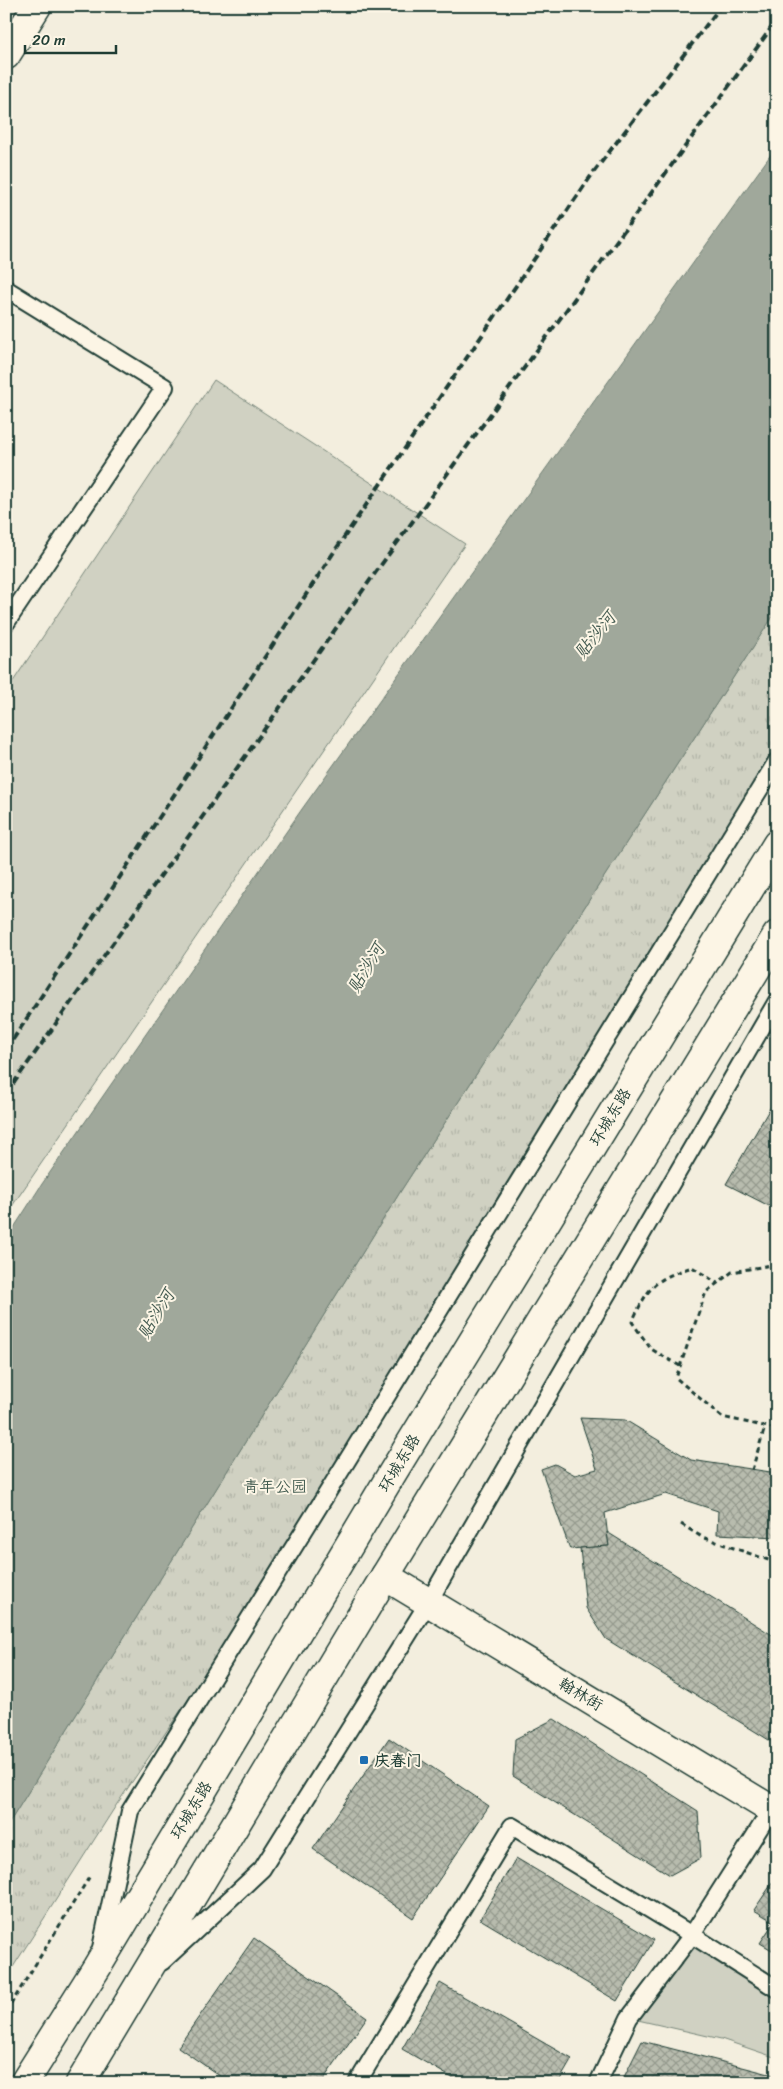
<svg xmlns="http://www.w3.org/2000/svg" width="783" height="2089" font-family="Sriracha,'LXGW WenKai TC',sans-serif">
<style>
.grass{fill:#d0d1c2;stroke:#78877b}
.park{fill:url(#park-tufts);stroke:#78877b}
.water{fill:#a0a89b;stroke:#6c7d72}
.building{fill:url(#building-cross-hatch);stroke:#1f3d34}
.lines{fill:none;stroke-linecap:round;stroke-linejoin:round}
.service-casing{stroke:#1f3d34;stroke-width:20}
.minor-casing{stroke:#1f3d34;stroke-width:31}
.secondary-casing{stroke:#1f3d34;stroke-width:31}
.primary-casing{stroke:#1f3d34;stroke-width:31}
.path{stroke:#1f3d34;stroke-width:3;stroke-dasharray:5 4;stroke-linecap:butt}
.service{stroke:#fcf5e5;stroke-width:16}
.minor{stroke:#fcf5e5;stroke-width:28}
.secondary{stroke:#fcf5e5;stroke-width:28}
.primary{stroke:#fcf5e5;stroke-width:28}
.rail{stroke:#1f3d34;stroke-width:4;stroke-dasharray:8 4;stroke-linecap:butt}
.poi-dot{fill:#1f6fb2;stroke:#fcf5e5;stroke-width:2}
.labels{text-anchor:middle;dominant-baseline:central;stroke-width:4;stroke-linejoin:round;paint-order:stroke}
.street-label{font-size:16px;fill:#1f3d34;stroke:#fcf5e5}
.park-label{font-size:16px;fill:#425b50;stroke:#fcf5e5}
.poi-label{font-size:16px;font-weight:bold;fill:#1f3d34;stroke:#fcf5e5;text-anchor:start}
.water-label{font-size:18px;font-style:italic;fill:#465d53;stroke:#fcf5e5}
</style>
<defs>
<pattern id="park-tufts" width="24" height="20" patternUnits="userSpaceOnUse" patternTransform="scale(1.25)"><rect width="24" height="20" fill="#d0d1c2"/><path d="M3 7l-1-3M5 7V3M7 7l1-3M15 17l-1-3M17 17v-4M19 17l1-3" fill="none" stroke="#b2b4a7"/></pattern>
<pattern id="building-cross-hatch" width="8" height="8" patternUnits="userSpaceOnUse" patternTransform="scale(1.25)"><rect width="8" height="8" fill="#b8bcae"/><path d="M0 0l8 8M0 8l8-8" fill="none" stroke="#959a8e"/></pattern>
</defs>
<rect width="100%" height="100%" fill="#f3eede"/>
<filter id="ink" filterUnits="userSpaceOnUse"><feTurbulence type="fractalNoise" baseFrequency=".02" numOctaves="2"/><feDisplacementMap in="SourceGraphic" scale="10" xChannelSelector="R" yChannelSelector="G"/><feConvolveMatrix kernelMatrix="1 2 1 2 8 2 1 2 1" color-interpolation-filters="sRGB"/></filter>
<g filter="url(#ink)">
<g class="grass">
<polygon points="214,380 465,544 6,1215 6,692"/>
<polygon points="692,1935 777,1989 777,2058 721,2039 629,2018"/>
</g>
<polygon class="park" points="777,610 777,759 313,1516 117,1804 6,1978 6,1828 402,1189"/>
<polygon class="water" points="777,146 777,610 402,1189 6,1828 6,1240 42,1184 302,809"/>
<g class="building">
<polygon points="777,1096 777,1210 726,1184"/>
<polygon points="580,1418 625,1420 691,1460 777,1473 777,1537 717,1534 718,1511 666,1494 605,1513 609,1546 570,1549 541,1469 555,1464 575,1475 597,1469"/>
<polygon points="607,1532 777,1638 777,1745 606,1639 586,1608 580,1548 609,1546"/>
<polygon points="554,1719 698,1811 701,1858 670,1875 513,1776 515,1739"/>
<polygon points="389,1738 489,1806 413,1918 313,1849"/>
<polygon points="516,1858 654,1940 617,2001 480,1919"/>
<polygon points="777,1876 777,1953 760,1943 774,1922 754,1910"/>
<polygon points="254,1938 367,2017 321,2083 230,2083 178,2047"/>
<polygon points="440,1983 572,2059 558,2083 461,2083 402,2049"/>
<polygon points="642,2041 777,2076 777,2083 621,2083"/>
</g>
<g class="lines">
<g class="service-casing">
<g id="service">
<polyline points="6,289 165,387 6,623"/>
<polyline points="101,1948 130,1811 313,1516 777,761"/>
<polyline points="162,1962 262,1869 428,1603 777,1001"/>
<polyline points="357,2083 512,1826 692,1935 777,1989"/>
<polyline points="598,2083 629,2018 692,1935 771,1810"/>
</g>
</g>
<g class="minor-casing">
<polyline id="minor" points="385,1576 777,1813"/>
</g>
<g class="secondary-casing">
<polyline id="secondary" points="6,55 37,6"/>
</g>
<g class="primary-casing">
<g id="primary">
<polyline points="24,2083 97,1967 393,1472 777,844"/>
<polyline points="80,2083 385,1576 777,935"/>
</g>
</g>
<g class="path">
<polyline points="777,1264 732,1272 706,1292 676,1378 722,1417 777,1429"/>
<path d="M680,1366L651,1349L632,1322C649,1286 653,1280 692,1267L717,1283"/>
<polyline points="752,1470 765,1427"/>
<polyline points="681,1524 702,1537 777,1563"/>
<polyline points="6,2012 90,1876"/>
</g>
<use href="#service" class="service"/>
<use href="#minor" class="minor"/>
<use href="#secondary" class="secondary"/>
<use href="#primary" class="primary"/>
<g class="rail">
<polyline points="6,1050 334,552 593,173 721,6"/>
<polyline points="6,1094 373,576 777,20"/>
</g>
</g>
</g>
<rect class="poi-dot" x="359" y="1755" width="10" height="10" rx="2.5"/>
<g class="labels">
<g class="street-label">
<text transform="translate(610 1117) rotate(-59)">环城东路</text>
<text transform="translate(399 1463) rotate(-59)">环城东路</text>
<text transform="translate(581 1694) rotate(31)">翰林街</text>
<text transform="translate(191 1810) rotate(-59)">环城东路</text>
</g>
<g class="park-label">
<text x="275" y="1486">青年公园</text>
</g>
<g class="poi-label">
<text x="374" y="1760">庆春门</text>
</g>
<g class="water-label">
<text transform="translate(595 635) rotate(-51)">贴沙河</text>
<text transform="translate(366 968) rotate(-59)">贴沙河</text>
<text transform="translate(156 1314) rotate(-59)">贴沙河</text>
</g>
</g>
<rect width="783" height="2089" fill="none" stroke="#fcf5e5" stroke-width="25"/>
<rect x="12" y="12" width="758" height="2064" fill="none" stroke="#1f3d34" stroke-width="2" filter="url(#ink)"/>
<path d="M25 45v8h91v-8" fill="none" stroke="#1f3d34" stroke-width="2.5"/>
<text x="32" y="45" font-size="15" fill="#1f3d34" stroke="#fcf5e5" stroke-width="4" paint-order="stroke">20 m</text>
</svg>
